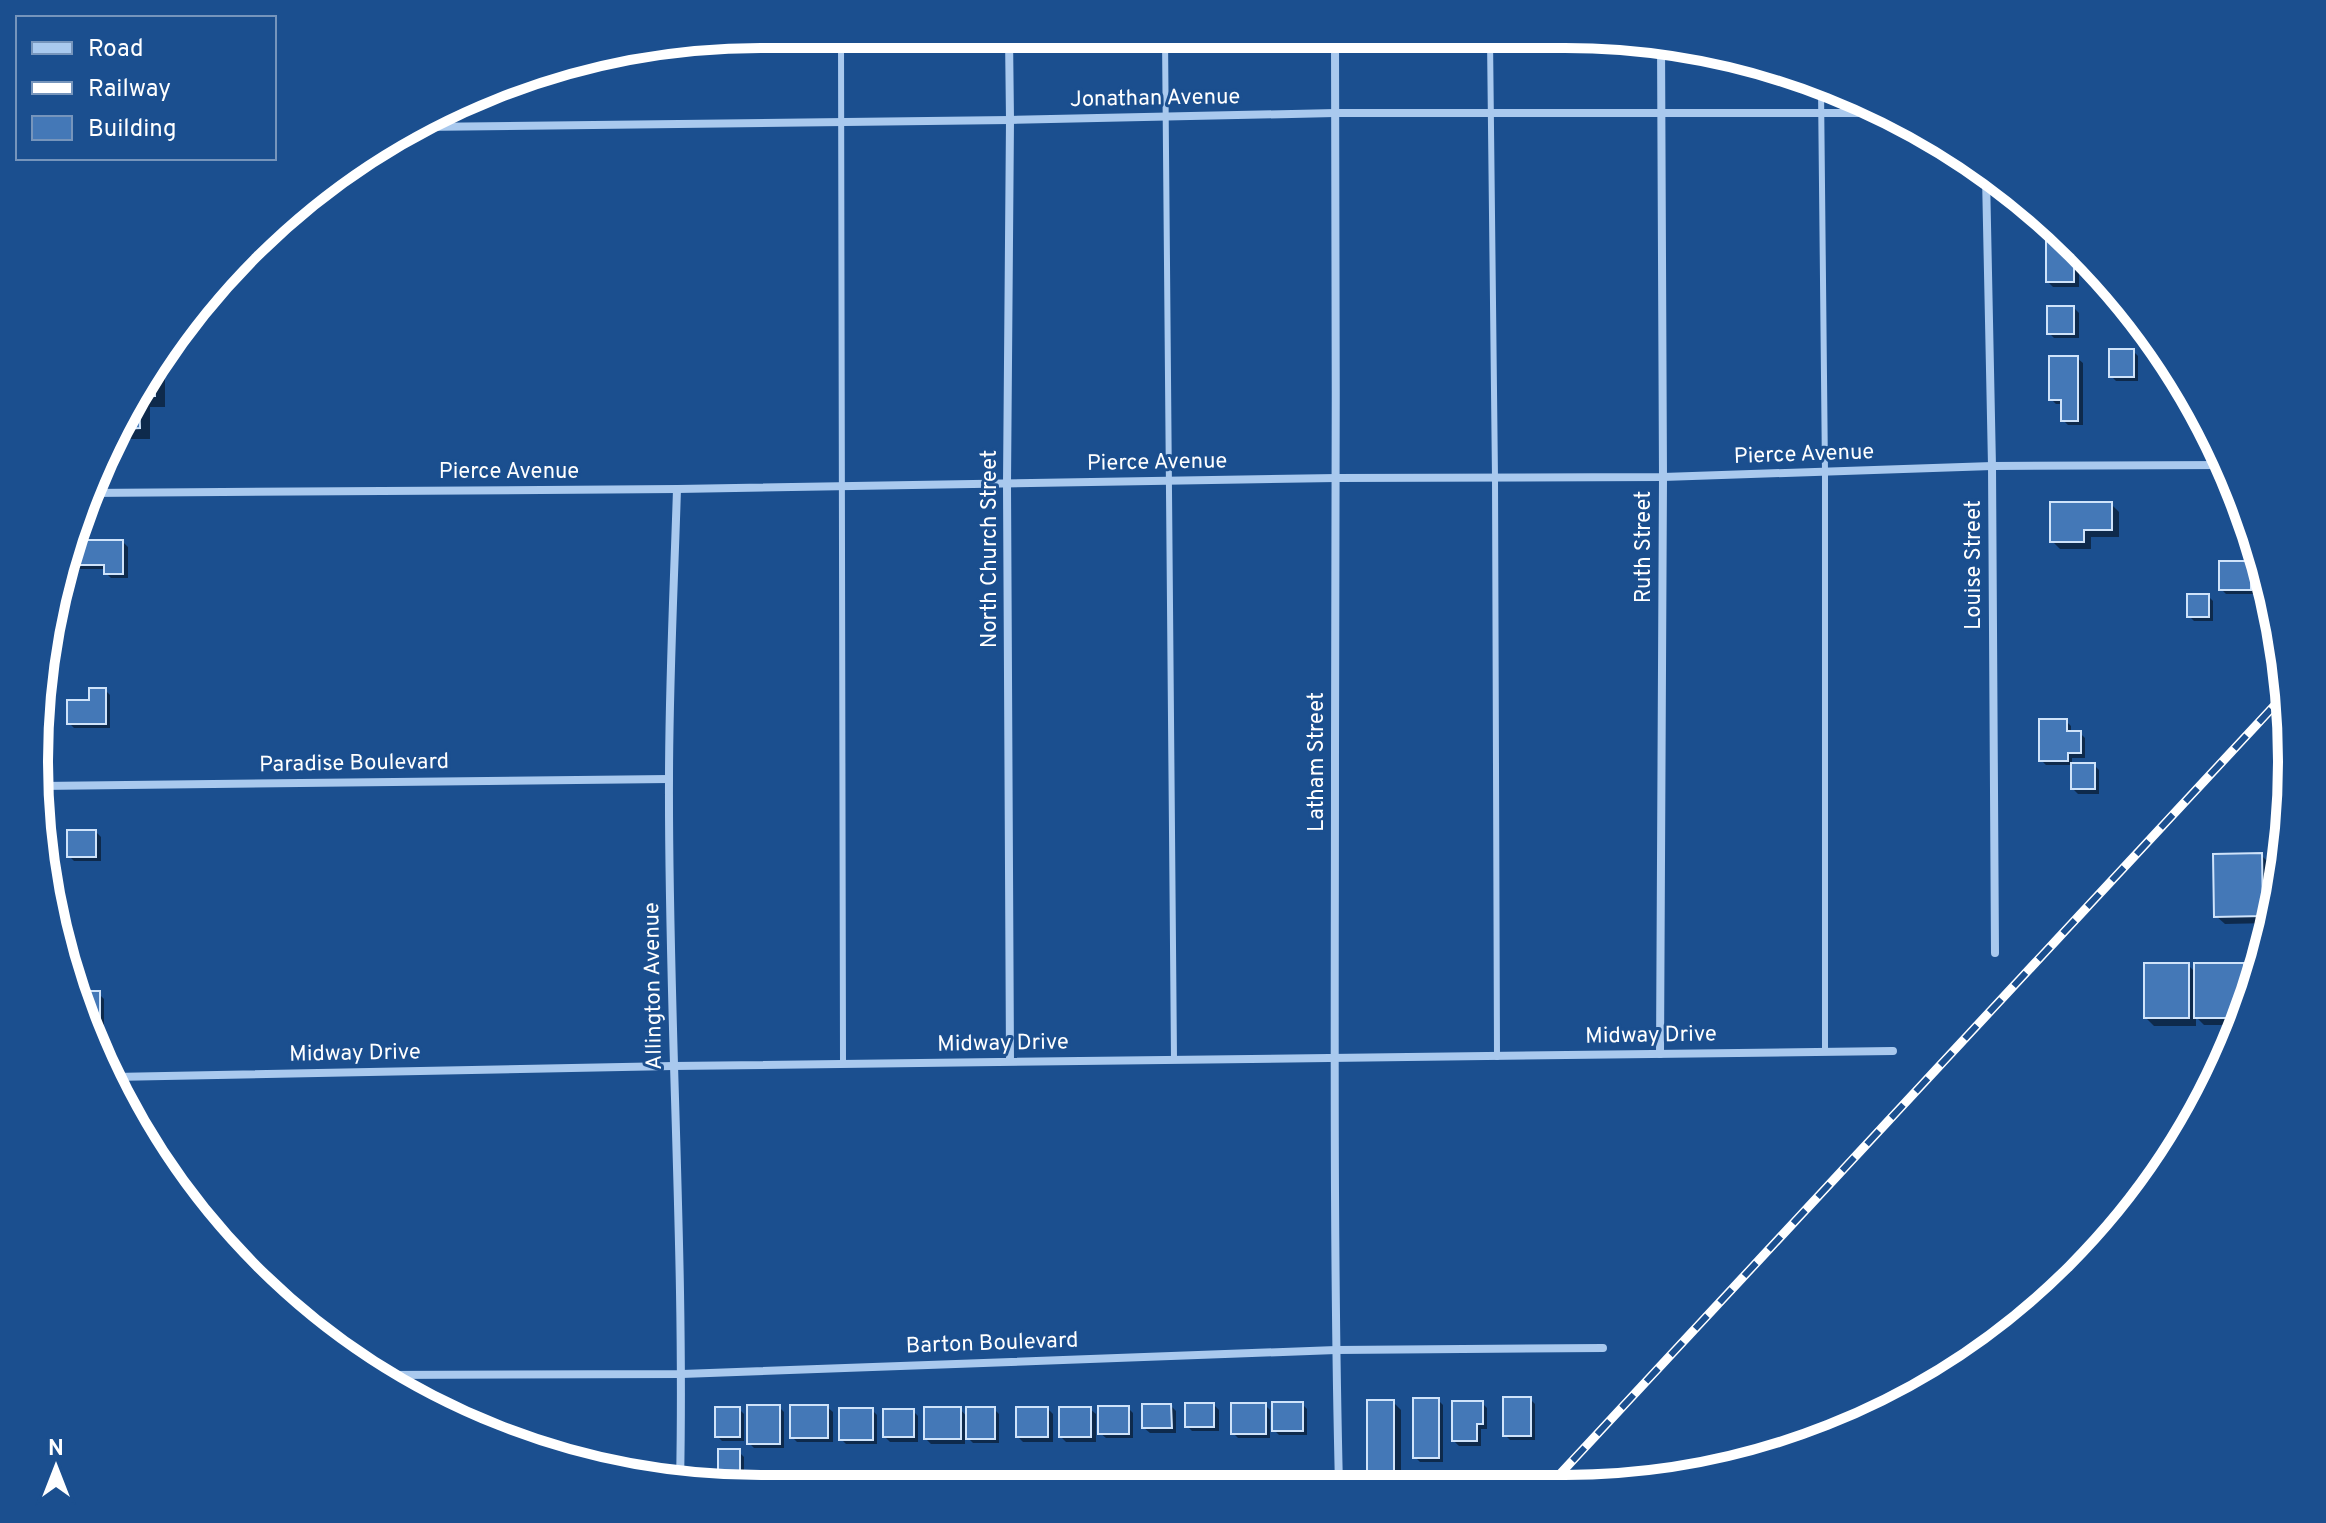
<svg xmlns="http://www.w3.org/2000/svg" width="2326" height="1523" font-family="Overpass,sans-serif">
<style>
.shadow{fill:#0007}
.building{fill:#4478b7;stroke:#cfe3fa;stroke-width:2}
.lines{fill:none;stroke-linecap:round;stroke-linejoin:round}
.path{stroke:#a9c9ee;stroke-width:4;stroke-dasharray:4 6;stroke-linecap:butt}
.lane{stroke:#a9c9ee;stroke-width:6}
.street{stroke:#a9c9ee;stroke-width:8}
.rail-casing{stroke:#fff;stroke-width:9}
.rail{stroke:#1b4f8f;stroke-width:6;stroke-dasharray:18;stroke-linecap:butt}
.labels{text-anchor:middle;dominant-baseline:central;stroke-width:6;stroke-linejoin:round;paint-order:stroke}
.street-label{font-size:22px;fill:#fff;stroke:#1b4f8f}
.rim{fill:none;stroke:#fff;stroke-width:10}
</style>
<rect width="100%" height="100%" fill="#1b4f8f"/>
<g class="shadow">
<polygon points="2048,233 2061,233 2079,251 2079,287 2053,287 2048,282"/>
<polygon points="2074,308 2079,313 2079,338 2054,338 2049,333"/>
<polygon points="2133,351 2138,356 2138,381 2116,381 2111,376"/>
<polygon points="2077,358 2083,363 2083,425 2068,425 2063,420 2063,404 2056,404 2051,399"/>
<polygon points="155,370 165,379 165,407 150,407 150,439 125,439 119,433"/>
<polygon points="2111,504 2119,512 2119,537 2091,537 2091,549 2060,549 2052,541"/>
<polygon points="76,542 123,542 128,547 128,578 111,578 106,573 106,569 79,569 74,564"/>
<polygon points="2250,563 2255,568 2255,594 2226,594 2221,589"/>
<polygon points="2208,596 2213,601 2213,621 2194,621 2189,616"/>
<polygon points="105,690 110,695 110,728 74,728 69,723"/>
<polygon points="2066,721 2071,726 2071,733 2080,733 2085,738 2085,758 2072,758 2072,765 2046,765 2041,760"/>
<polygon points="2094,765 2099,770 2099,794 2078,794 2073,789"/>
<polygon points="96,832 101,837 101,861 74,861 69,856"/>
<polygon points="44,839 53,847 53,869 46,869"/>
<polygon points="2261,855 2269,863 2270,923 2225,924 2216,916"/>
<polygon points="2188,965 2196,973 2243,965 2252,973 2252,1000 2240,1025 2204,1025 2196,1017 2196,1026 2154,1026 2146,1018"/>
<polygon points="82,994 99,994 104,999 104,1025 94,1025"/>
<polygon points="1530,1399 1535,1404 1535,1440 1510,1440 1505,1435"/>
<polygon points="1438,1400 1443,1405 1443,1462 1420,1462 1415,1457"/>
<polygon points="1393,1402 1401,1410 1401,1486 1375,1486 1369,1481"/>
<polygon points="1482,1403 1487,1408 1487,1429 1481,1429 1481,1446 1459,1446 1454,1441"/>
<polygon points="1302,1404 1307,1409 1307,1435 1279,1435 1274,1430"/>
<polygon points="1214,1405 1219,1410 1219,1431 1192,1431 1187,1426"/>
<polygon points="1265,1405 1270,1410 1270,1438 1238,1438 1233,1433"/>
<polygon points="1171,1406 1176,1411 1176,1433 1150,1433 1144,1428"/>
<polygon points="779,1407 784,1412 784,1448 754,1448 749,1443"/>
<polygon points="827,1407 833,1412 833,1442 797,1442 792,1437"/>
<polygon points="1128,1408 1133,1413 1133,1438 1106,1438 1100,1433"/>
<polygon points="739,1409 744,1414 744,1441 722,1441 717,1436"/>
<polygon points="960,1409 968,1418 994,1409 999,1414 999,1443 973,1443 965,1435 965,1444 931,1444 926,1439"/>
<polygon points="1048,1409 1053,1414 1053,1442 1023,1442 1018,1437"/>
<polygon points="1090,1409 1096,1414 1096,1442 1066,1442 1061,1437"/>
<polygon points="872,1410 877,1415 877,1444 846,1444 841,1439"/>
<polygon points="913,1411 918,1416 918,1442 890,1442 885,1437"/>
<polygon points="739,1452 744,1457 744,1475 725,1475 720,1470"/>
</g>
<g class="building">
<polygon points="2046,231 2059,231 2074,247 2074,282 2046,282"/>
<rect x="2047" y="306" width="27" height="28"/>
<rect x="2109" y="349" width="25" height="28"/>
<polygon points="2049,356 2078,356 2078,421 2061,421 2061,400 2049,400"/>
<polygon points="154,371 155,396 140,396"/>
<polygon points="139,397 140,428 121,429"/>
<polygon points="2050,502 2112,502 2112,530 2084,530 2084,542 2050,542"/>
<polygon points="76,540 123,540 123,574 104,574 104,565 72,565"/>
<rect x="2219" y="561" width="32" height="29"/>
<rect x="2187" y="594" width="22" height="23"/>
<polygon points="89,688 106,688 106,724 67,724 67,700 89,700"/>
<polygon points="2039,719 2067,719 2067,731 2081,731 2081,753 2068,753 2068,761 2039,761"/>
<rect x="2071" y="763" width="24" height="26"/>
<rect x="67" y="830" width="29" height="27"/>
<polygon points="2262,853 2263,916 2214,917 2213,854"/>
<rect x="2144" y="963" width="45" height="55"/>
<polygon points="2194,963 2244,963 2243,1018 2194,1018"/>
<polygon points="81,991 100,991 100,1021 92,1021"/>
<rect x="1503" y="1397" width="28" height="39"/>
<rect x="1413" y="1398" width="26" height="60"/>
<rect x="1367" y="1400" width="27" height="81"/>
<polygon points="1452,1401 1483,1401 1483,1424 1477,1424 1477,1441 1452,1441"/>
<rect x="1272" y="1402" width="31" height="29"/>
<rect x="1185" y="1403" width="29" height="24"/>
<rect x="1231" y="1403" width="35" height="31"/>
<polygon points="1142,1404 1171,1404 1172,1428 1142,1428"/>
<rect x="747" y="1405" width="33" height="39"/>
<rect x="790" y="1405" width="38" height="33"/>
<rect x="1098" y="1406" width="31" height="28"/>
<rect x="715" y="1407" width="25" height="30"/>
<rect x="924" y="1407" width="37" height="32"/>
<rect x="966" y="1407" width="29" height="32"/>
<rect x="1016" y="1407" width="32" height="30"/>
<rect x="1059" y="1407" width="32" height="30"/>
<rect x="839" y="1408" width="34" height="32"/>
<rect x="883" y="1409" width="31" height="28"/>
<rect x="718" y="1449" width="22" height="22"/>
</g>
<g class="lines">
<polyline class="path" points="2285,678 2288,786"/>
<g class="lane">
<polyline points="841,35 843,1064"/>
<polyline points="1165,37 1174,1059"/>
<polyline points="1490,39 1495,478 1497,1057"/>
<polyline points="1821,89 1825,472 1825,1051"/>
</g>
<g class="street">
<polyline points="1009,36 1010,120 1007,484 1010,1061"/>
<path d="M1335,38C1336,276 1336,513 1335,751C1335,996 1333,1241 1339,1486"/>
<polyline points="418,127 1010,120 1335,113 1893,113"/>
<polyline points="1986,176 1992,466 1995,953"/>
<path d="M677,489C674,586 669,683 669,780C668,1014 685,1249 680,1483"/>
<polyline points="87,493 677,489 1336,478 1663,477 1992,466 2226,465"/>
<polyline points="40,786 669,779"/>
<polyline points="1660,1054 1663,477 1661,41"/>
<polyline points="113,1077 673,1066 1893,1051"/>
<polyline points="382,1375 682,1374 1336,1350 1603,1348"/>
</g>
<g class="rail-casing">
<polyline id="rail" points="1548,1487 2287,692"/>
</g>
<use href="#rail" class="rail"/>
</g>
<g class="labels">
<g class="street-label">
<text transform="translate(1155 99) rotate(-1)">Jonathan Avenue</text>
<text transform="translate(1804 455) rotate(-2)">Pierce Avenue</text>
<text transform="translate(1157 463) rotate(-1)">Pierce Avenue</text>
<text x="509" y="472">Pierce Avenue</text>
<text transform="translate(1644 547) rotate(-90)">Ruth Street</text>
<text transform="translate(990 549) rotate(-90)">North Church Street</text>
<text transform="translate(1974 565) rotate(-90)">Louise Street</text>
<text transform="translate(1317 762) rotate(-90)">Latham Street</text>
<text transform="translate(354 764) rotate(-1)">Paradise Boulevard</text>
<text transform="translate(654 986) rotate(-91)">Allington Avenue</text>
<text transform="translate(1651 1036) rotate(-1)">Midway Drive</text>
<text transform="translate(1003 1044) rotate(-1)">Midway Drive</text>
<text transform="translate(355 1054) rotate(-1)">Midway Drive</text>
<text transform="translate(992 1344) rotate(-2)">Barton Boulevard</text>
</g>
</g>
<path d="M0 0H2326V1523H0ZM761 48H1565A713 713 0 0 1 2278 761V762A713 713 0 0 1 1565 1475H761A713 713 0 0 1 48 762V761A713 713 0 0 1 761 48Z" fill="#1b4f8f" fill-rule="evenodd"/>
<path class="rim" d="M761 48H1565A713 713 0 0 1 2278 761V762A713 713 0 0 1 1565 1475H761A713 713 0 0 1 48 762V761A713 713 0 0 1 761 48Z"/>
<rect x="16" y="16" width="260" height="144" fill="#1b4f8f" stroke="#7695bc" stroke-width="2"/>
<rect x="32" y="42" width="40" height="12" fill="#a9c9ee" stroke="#7695bc" stroke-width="2"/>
<text x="88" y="56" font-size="24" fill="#ffffff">Road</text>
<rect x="32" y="82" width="40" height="12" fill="#ffffff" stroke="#7695bc" stroke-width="2"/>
<text x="88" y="96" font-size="24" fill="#ffffff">Railway</text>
<rect x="32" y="116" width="40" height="24" fill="#4478b7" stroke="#7695bc" stroke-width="2"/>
<text x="88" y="136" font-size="24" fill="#ffffff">Building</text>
<g transform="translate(56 1467)" stroke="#1b4f8f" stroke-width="6" paint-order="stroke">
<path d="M0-6L14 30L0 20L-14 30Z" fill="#ffffff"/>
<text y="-12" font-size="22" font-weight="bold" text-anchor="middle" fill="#ffffff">N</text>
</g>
</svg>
